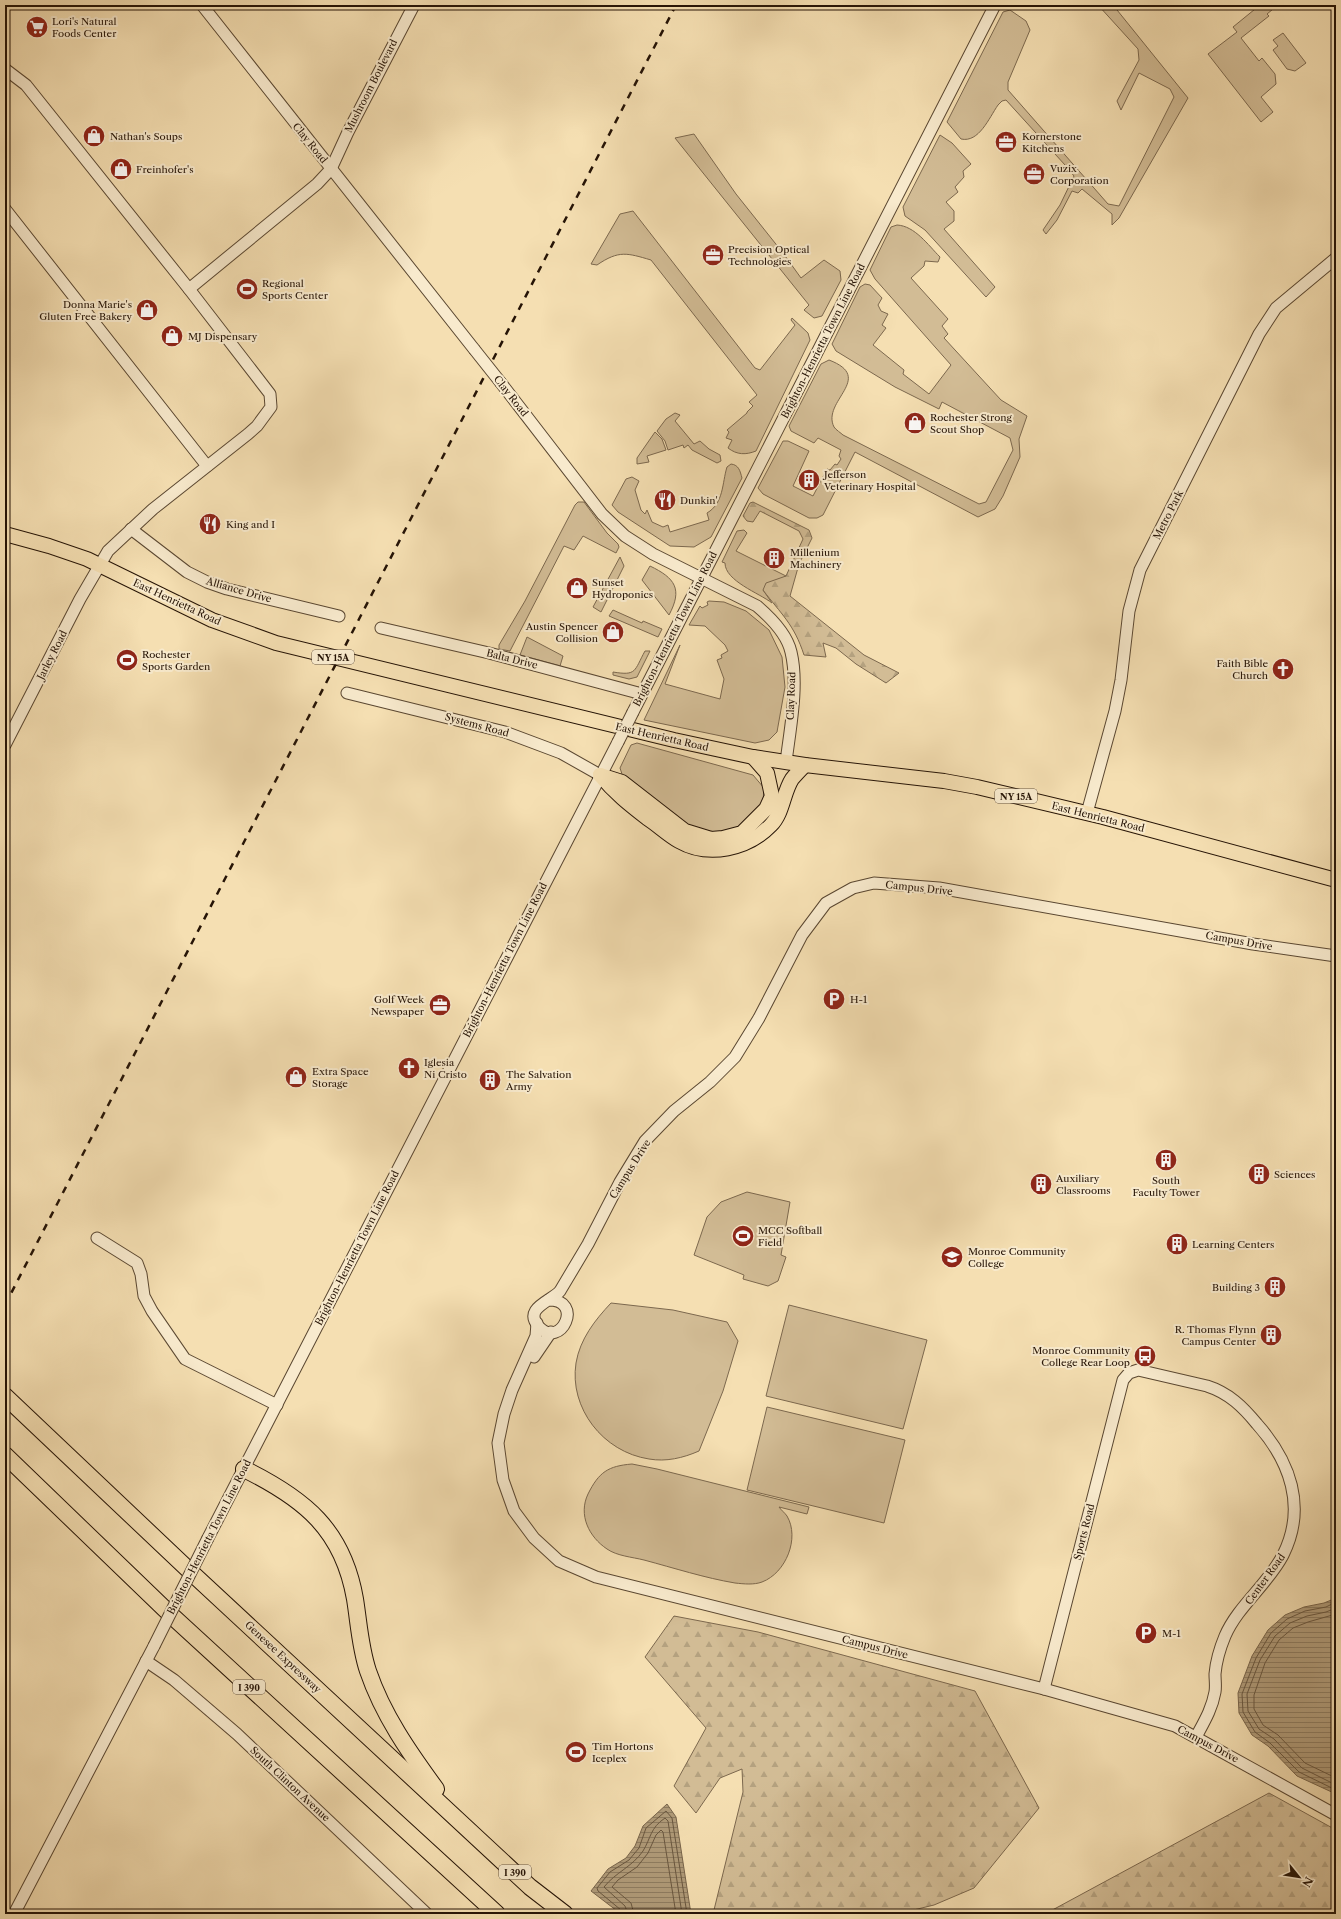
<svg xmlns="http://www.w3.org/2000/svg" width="1341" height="1919" font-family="'Libre Caslon Text',serif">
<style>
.green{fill:#d2bc95;stroke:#7c684e}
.forest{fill:url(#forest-firs);stroke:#7c684e}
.water{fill:url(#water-rules);stroke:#78644a}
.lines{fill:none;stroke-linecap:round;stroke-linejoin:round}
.shore{stroke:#6a573f;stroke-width:1}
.minor-casing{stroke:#5a4731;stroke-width:13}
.major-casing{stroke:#261406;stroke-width:16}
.highway-casing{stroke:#261406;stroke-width:18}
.minor{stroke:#f8eacd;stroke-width:11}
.major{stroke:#f5dfb2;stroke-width:14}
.highway{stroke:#f5dfb2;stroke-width:16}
.rail{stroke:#261406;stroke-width:2.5;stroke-dasharray:7 7;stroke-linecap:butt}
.minor-bridge-casing{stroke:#5a4731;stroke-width:13;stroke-linecap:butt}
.minor-bridge{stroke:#f8eacd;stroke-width:11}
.labels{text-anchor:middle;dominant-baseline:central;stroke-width:4;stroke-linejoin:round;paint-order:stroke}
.shield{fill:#f8eacd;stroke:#655442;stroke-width:1}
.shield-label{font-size:9px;font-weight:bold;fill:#261406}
.poi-label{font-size:10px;fill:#261406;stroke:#f8eacd;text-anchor:start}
.street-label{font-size:10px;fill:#261406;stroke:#f8eacd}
</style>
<defs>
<pattern id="forest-firs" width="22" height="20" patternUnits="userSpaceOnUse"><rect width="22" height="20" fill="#d2bc95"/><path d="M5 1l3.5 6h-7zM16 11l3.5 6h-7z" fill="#b4a17f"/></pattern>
<pattern id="water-rules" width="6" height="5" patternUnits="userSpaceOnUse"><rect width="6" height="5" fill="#af9a78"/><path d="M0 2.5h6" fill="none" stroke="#8e7c60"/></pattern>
</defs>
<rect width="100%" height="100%" fill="#f5dfb2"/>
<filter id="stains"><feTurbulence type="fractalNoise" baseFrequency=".005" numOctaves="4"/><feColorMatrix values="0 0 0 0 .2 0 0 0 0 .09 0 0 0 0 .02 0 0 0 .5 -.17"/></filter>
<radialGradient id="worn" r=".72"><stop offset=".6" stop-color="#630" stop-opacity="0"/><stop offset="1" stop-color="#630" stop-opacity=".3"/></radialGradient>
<g class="green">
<path d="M1098,5H1113L1188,98L1119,218L1112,225V214L1082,189L1078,193L1072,191L1057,220L1046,234L1043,230L1060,205L1074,176L1065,165L1006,100L1002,101L998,105C989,118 979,143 961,139L947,122L1003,12L1010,10L1026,21L1030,30L1008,82V90L1108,204L1119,206L1174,97L1170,89L1139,73L1121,110L1117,101L1139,60L1138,49Z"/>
<polygon points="1260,5 1278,5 1267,14 1269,16 1241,38 1259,61 1262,58 1275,74 1276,84 1261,97 1273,112 1261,122 1208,54 1237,32 1233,27"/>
<polygon points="1283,33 1306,63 1295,71 1287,69 1273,50 1278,46 1273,40"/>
<polygon points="694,134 736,194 783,253 801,278 824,260 840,271 841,280 822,316 814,318 804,310 809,305 675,138"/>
<polygon points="940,135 952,143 971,164 963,171 964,177 955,187 958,192 946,202 954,211 954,221 944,229 995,287 986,297 925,230 905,216 903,207"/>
<path d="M633,211L755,368L760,370L795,325L791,320L792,318L808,333L810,340L756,451C746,455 737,455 728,448L732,440L726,438L729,432L727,430L747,413V412L753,406L749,402L757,395L651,260C627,253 619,250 597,265L591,264L620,214Z"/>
<path d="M897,225C915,226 928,245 940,257L938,262L925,261L924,266L911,278L948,319L942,326L948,334L944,338L1001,400L1027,416L1019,439L1020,457L1003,496L995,509L978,517L855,452L823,515L817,518H809L763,494L758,488L783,441H788L809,451L793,486L813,496L827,469L830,470L835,464L837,465L841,459L839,456L841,450L818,438L814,443L791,431L789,426L821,364L829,360C876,378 821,401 834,427C836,430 841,433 843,435L979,504L986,502L1013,450L1010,438L942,402L939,409L895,387L836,351L832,344L860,287L865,284L870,285L882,298L878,305L881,311L888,314L882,325L886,328L873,345L904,370L903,374L929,394L951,365L875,279L870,270L891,227Z"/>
<polygon points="675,413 680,415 675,421 694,444 700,441 709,449 720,455 721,461 717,463 692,450 688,445 684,448 683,445 668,450 665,441 657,431 666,419"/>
<polygon points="655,432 662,439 666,450 647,456 649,462 637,464 637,458"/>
<path d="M731,464C739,465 740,471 742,478L711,537L694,547L670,546L618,512L612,505L626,479L632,477L639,481L635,490L641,510L645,514L647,510L652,522L663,527L668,525L670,532L709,520L707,513C724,503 722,483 727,467Z"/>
<polygon points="578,502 584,502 607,533 618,544 619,547 616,553 583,536 574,550 564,546 510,651 499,649 499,645 525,601 575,505"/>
<path d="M744,530L747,533L736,551L786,576L763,590L772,603C759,593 725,581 725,563L722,562L737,531Z"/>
<polygon points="620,557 624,566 601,612 593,607"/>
<path d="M650,566C675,578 683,589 669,615L642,580Z"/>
<polygon points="709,601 724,602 746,611 769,630 782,657 785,687 777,732 769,740 755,743 644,720 680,645 665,684 720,699 724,679 717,660 722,658 721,655 728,651 725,645 705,626 689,625 700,606 702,608 708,605 707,602"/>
<polygon points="613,610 642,623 643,621 662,629 658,637 609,616"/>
<polygon points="527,637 563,656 560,666 520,655"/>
<path d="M645,651H650L637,677L629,679L613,675V672C637,676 634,671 645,651Z"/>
<polygon points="637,743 753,775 764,788 763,802 744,825 720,834 693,832 623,777 620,768 631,745"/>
<polygon points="747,1192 790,1202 781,1255 786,1257 778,1281 768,1286 743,1279 744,1275 694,1255 707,1217 721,1202"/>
<path d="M611,1303L673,1310L727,1322L738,1341L723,1391L699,1451C683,1458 666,1462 649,1459C603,1452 569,1408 576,1363C580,1339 595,1320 611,1303Z"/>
<polygon points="789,1305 927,1340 903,1429 766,1396"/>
<polygon points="767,1407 905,1440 884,1523 747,1490"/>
<path d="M632,1464L657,1469L809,1507L807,1514L779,1507C781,1510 785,1513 787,1516C800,1538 786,1573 762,1582C754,1585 744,1584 735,1583C705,1578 674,1568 644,1560C632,1557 617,1556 607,1549C589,1537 578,1515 588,1494C599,1472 608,1466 632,1464Z"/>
</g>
<g class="forest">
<path d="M753,502L809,530L812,538L799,564L790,596L864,655L899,673L886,683L856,664L836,648L823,643L826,657L804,655C794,624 781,614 763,590L766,583L786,576L803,539L799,531L760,511L753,522L747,521L743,516L750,503Z"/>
<polygon points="674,1616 758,1632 975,1691 1039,1808 974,1888 934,1905 897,1914 713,1914 743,1792 742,1769 720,1778 696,1813 674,1786 706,1728 645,1657"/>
<polygon points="1269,1793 1336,1830 1336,1914 1045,1914"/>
</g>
<g class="water">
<polygon points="1336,1598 1336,1794 1297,1776 1268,1746 1252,1735 1239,1713 1238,1693 1252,1656 1268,1630 1285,1615 1304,1607 1324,1603"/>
<polygon points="667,1804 676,1817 691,1914 621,1914 591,1891 608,1869 626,1858 635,1846 643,1826"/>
</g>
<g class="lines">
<g class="shore">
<polyline points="1336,1602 1326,1607 1305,1611 1287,1619 1271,1633 1256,1658 1242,1694 1243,1712 1255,1732 1270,1743 1299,1772 1336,1790"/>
<polyline points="1336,1608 1326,1612 1307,1616 1290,1623 1275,1636 1260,1660 1247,1694 1248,1711 1259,1729 1274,1739 1302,1768 1336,1785"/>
<polyline points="1336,1614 1308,1622 1293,1628 1279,1640 1265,1663 1254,1695 1254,1709 1263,1725 1278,1735 1305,1763 1336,1778"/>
<polyline points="623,1914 621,1910 598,1891 597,1888 610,1872 629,1860 639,1848 646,1828 666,1811 672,1818 687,1914"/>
<path d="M628,1914L625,1906L604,1887C616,1872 632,1867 643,1851C651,1838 650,1828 665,1818L668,1821L682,1914"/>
<polyline points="634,1914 631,1903 612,1887 618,1880 637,1867 648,1853 656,1835 661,1830 663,1832 676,1914"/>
</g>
<g class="minor-casing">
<g id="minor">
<polyline points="202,5 474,349"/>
<polyline points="5,69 26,85 189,289 270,394 271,407 257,426 248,434 153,509 108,551 80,599 5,745"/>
<polyline points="5,209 207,466"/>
<polyline points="189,289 317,184 331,169 348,132 414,5"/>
<path d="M501,383L602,514L625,536L653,554L757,606C771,618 787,634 791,652C799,685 790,729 786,762"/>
<polyline points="131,529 187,572 207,582 227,589 339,616"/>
<polyline points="381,628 489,653 642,694"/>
<polyline points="347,693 505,732 561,753 600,775"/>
<polyline points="633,712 995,5"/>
<polyline points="1087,813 1115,711 1121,680 1129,611 1140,570 1259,334 1276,308 1336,258"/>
<polyline points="97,1238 137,1263 141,1274 144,1296 152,1311 185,1359 277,1405"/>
<path d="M548,1300C585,1299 561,1350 539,1327C522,1308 552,1301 560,1291L588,1244L620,1182L645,1141L674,1111L710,1082L735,1057L759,1018L802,935L826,903L853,888L874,883L939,888L1253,944L1336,956"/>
<polyline points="537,1323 536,1336 512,1390 504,1414 498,1443 503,1480 514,1511 534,1538 559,1561 596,1577 1044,1689 1175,1726 1336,1815"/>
<polyline points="534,1357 551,1332"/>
<polyline points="208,1538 618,742"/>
<polyline points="146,1661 174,1680 237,1734 427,1914"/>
<path d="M1044,1689L1123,1380L1129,1373L1138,1370L1207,1386C1229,1393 1243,1407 1257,1424C1290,1461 1307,1507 1283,1555C1268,1584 1238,1606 1225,1636C1220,1648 1216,1662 1215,1674C1215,1680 1216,1686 1215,1692C1212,1709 1204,1722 1196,1737"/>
<polyline points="14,1914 154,1646"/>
</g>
</g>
<g class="major-casing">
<g id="major">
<polyline points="5,534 49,546 87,559 212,620 276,643 674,740 753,757 805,765 944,781 977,787 1103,817 1336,880"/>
<path d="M600,775C615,793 629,804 647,818C658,825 668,835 679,841C709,858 748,849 771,825C783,813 783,793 792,779C796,774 801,769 805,765"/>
<polyline points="600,775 622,782 685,831 711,839 723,838 742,833 766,809 772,796 767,773 753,757"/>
</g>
</g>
<g class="highway-casing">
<g id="highway">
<polyline points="5,1396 194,1575 530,1887 565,1914"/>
<polyline points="5,1455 171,1615 497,1914"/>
<path d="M244,1469C305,1499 343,1530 355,1599C359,1624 360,1647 368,1671C383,1715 409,1752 436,1789"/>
</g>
</g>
<use href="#minor" class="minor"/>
<use href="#major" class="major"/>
<use href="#highway" class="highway"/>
<polyline class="rail" points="5,1305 676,5"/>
<g class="minor-bridge-casing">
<g id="minor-bridge">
<polyline points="474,349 501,383"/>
<polyline points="618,742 633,712"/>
<polyline points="154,1646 208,1538"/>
</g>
</g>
<use href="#minor-bridge" class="minor-bridge"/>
</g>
<defs>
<g id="supermarket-disc" transform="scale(1.15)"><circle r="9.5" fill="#8f2418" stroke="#f8eacd"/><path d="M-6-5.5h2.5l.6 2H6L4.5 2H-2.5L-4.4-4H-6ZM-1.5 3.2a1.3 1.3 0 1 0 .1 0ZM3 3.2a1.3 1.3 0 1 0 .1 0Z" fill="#fff"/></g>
<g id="shop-disc" transform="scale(1.15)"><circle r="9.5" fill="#8f2418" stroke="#f8eacd"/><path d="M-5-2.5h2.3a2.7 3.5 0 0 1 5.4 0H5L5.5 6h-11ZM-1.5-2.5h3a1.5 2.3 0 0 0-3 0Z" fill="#fff"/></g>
<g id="office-disc" transform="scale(1.15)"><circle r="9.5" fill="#8f2418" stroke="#f8eacd"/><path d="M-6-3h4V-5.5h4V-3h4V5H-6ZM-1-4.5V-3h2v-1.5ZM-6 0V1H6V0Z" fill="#fff"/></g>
<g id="stadium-disc" transform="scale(1.15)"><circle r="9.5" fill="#8f2418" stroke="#f8eacd"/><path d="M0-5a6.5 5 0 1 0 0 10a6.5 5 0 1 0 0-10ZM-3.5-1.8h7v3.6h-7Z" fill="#fff"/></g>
<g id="building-disc" transform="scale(1.15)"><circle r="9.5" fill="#8f2418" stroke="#f8eacd"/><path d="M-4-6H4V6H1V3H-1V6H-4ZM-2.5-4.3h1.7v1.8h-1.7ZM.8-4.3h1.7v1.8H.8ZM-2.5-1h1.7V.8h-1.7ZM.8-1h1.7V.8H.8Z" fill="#fff"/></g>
<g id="restaurant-disc" transform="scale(1.15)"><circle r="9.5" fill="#8f2418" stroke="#f8eacd"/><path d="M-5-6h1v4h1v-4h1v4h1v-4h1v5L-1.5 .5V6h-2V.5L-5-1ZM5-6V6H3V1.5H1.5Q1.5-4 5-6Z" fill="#fff"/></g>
<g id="church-disc" transform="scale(1.15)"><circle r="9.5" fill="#8f2418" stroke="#f8eacd"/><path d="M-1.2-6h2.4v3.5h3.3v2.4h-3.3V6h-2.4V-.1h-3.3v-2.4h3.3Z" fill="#fff"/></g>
<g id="parking-disc" transform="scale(1.15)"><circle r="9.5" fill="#8f2418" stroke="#f8eacd"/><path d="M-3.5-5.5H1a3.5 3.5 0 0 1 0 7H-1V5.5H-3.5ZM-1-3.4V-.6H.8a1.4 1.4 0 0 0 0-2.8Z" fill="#fff"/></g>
<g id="university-disc" transform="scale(1.15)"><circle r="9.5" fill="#8f2418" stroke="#f8eacd"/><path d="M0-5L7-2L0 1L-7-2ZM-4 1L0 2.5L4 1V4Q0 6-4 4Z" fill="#fff"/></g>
<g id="bus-disc" transform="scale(1.15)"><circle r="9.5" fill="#8f2418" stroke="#f8eacd"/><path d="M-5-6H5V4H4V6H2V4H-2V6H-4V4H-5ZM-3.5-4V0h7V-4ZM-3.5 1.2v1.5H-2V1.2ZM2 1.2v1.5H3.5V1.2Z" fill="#fff"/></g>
</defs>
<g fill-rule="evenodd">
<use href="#supermarket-disc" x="37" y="27"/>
<use href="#shop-disc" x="94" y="136"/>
<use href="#office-disc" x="1006" y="142"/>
<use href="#shop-disc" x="121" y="169"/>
<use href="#office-disc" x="1034" y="174"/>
<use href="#office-disc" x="713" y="255"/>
<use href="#stadium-disc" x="247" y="289"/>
<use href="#shop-disc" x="147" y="310"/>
<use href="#shop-disc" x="172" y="336"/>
<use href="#shop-disc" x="915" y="423"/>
<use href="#building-disc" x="809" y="480"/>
<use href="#restaurant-disc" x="665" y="500"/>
<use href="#restaurant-disc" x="210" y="524"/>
<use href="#building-disc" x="774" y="558"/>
<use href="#shop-disc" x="577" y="588"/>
<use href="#shop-disc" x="613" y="632"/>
<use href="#stadium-disc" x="127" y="660"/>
<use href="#church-disc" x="1283" y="669"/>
<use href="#parking-disc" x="834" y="999"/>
<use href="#office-disc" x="440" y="1005"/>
<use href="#church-disc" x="409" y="1068"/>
<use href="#shop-disc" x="296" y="1077"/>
<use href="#building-disc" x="490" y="1080"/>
<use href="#building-disc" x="1166" y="1160"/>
<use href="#building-disc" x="1259" y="1174"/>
<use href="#building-disc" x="1041" y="1184"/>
<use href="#stadium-disc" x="743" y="1236"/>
<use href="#building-disc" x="1177" y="1244"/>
<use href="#university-disc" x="952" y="1257"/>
<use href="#building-disc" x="1275" y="1287"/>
<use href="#building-disc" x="1271" y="1335"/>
<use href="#bus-disc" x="1145" y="1356"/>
<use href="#parking-disc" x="1146" y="1633"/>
<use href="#stadium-disc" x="576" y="1752"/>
</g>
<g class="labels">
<g class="shield">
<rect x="312" y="650" width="42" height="14" rx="3"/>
<rect x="995" y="789" width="42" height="14" rx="3"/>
<rect x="233" y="1680" width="32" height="14" rx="3"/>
<rect x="499" y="1865" width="32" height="14" rx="3"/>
</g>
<g class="shield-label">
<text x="333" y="657">NY 15A</text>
<text x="1016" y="796">NY 15A</text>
<text x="249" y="1687">I 390</text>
<text x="515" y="1872">I 390</text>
</g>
<g class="poi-label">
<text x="52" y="21">Lori's Natural<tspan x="52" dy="12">Foods Center</tspan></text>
<text x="110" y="136">Nathan's Soups</text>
<text x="1022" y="136">Kornerstone<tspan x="1022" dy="12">Kitchens</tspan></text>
<text x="1050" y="168">Vuzix<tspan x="1050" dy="12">Corporation</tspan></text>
<text x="136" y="169">Freinhofer's</text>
<text x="728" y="249">Precision Optical<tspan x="728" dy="12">Technologies</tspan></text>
<text x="262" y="283">Regional<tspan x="262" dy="12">Sports Center</tspan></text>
<text x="132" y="304" text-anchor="end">Donna Marie's<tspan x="132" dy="12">Gluten Free Bakery</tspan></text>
<text x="188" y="336">MJ Dispensary</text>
<text x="930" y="417">Rochester Strong<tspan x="930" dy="12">Scout Shop</tspan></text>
<text x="824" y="474">Jefferson<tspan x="824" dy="12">Veterinary Hospital</tspan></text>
<text x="680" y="500">Dunkin'</text>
<text x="226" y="524">King and I</text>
<text x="790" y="552">Millenium<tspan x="790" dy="12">Machinery</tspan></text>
<text x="592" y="582">Sunset<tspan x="592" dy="12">Hydroponics</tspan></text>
<text x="598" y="626" text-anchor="end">Austin Spencer<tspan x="598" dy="12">Collision</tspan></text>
<text x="142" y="654">Rochester<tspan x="142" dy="12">Sports Garden</tspan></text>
<text x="1268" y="663" text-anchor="end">Faith Bible<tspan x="1268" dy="12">Church</tspan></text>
<text x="424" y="999" text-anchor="end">Golf Week<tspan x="424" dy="12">Newspaper</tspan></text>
<text x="850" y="999">H-1</text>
<text x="424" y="1062">Iglesia<tspan x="424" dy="12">Ni Cristo</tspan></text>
<text x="312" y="1071">Extra Space<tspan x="312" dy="12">Storage</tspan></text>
<text x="506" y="1074">The Salvation<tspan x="506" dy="12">Army</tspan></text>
<text x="1274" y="1174">Sciences</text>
<text x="1056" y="1178">Auxiliary<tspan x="1056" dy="12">Classrooms</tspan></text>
<text x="1166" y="1180" text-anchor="middle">South<tspan x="1166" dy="12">Faculty Tower</tspan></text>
<text x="758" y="1230">MCC Softball<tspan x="758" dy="12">Field</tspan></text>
<text x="1192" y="1244">Learning Centers</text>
<text x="968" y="1251">Monroe Community<tspan x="968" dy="12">College</tspan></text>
<text x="1260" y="1287" text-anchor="end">Building 3</text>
<text x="1256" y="1329" text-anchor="end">R. Thomas Flynn<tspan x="1256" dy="12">Campus Center</tspan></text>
<text x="1130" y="1350" text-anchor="end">Monroe Community<tspan x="1130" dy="12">College Rear Loop</tspan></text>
<text x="1162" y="1633">M-1</text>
<text x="592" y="1746">Tim Hortons<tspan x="592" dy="12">Iceplex</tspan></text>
</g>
<g class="street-label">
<text transform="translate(371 86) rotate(-63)">Mushroom Boulevard</text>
<text transform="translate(310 143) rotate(51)">Clay Road</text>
<text transform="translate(823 341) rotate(-63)">Brighton-Henrietta Town Line Road</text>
<text transform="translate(511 396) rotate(52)">Clay Road</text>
<text transform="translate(1168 515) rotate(-63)">Metro Park</text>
<text transform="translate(239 590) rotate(16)">Alliance Drive</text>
<text transform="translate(177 602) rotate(25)">East Henrietta Road</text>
<text transform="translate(675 629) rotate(-63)">Brighton-Henrietta Town Line Road</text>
<text transform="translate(52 655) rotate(-63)">Jarley Road</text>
<text transform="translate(512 659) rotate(14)">Balta Drive</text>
<text transform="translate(791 696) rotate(-88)">Clay Road</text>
<text transform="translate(477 725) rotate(15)">Systems Road</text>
<text transform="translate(662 737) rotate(13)">East Henrietta Road</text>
<text transform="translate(1098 817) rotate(14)">East Henrietta Road</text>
<text transform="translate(919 888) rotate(6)">Campus Drive</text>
<text transform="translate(1239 941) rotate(10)">Campus Drive</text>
<text transform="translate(505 960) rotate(-63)">Brighton-Henrietta Town Line Road</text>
<text transform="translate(630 1169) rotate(-58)">Campus Drive</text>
<text transform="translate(357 1248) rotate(-63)">Brighton-Henrietta Town Line Road</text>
<text transform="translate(1084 1532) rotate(-76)">Sports Road</text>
<text transform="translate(209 1537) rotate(-63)">Brighton-Henrietta Town Line Road</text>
<text transform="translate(1265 1579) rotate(-54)">Center Road</text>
<text transform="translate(875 1647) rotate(14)">Campus Drive</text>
<text transform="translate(283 1657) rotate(43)">Genesee Expressway</text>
<text transform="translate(1208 1744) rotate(28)">Campus Drive</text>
<text transform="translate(290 1784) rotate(43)">South Clinton Avenue</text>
</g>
</g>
<rect width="1341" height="1919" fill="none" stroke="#f5dfb2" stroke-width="20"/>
<rect x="6" y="6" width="1329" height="1907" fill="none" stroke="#261406" stroke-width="2"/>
<rect x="10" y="10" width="1321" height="1899" fill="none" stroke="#261406"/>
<g transform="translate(1299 1877) rotate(120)" stroke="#f8eacd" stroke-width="3" paint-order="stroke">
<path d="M0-3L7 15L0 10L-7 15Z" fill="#261406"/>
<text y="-6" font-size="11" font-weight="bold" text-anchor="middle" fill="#261406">N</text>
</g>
<rect width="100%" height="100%" filter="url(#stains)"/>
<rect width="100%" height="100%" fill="url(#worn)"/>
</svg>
